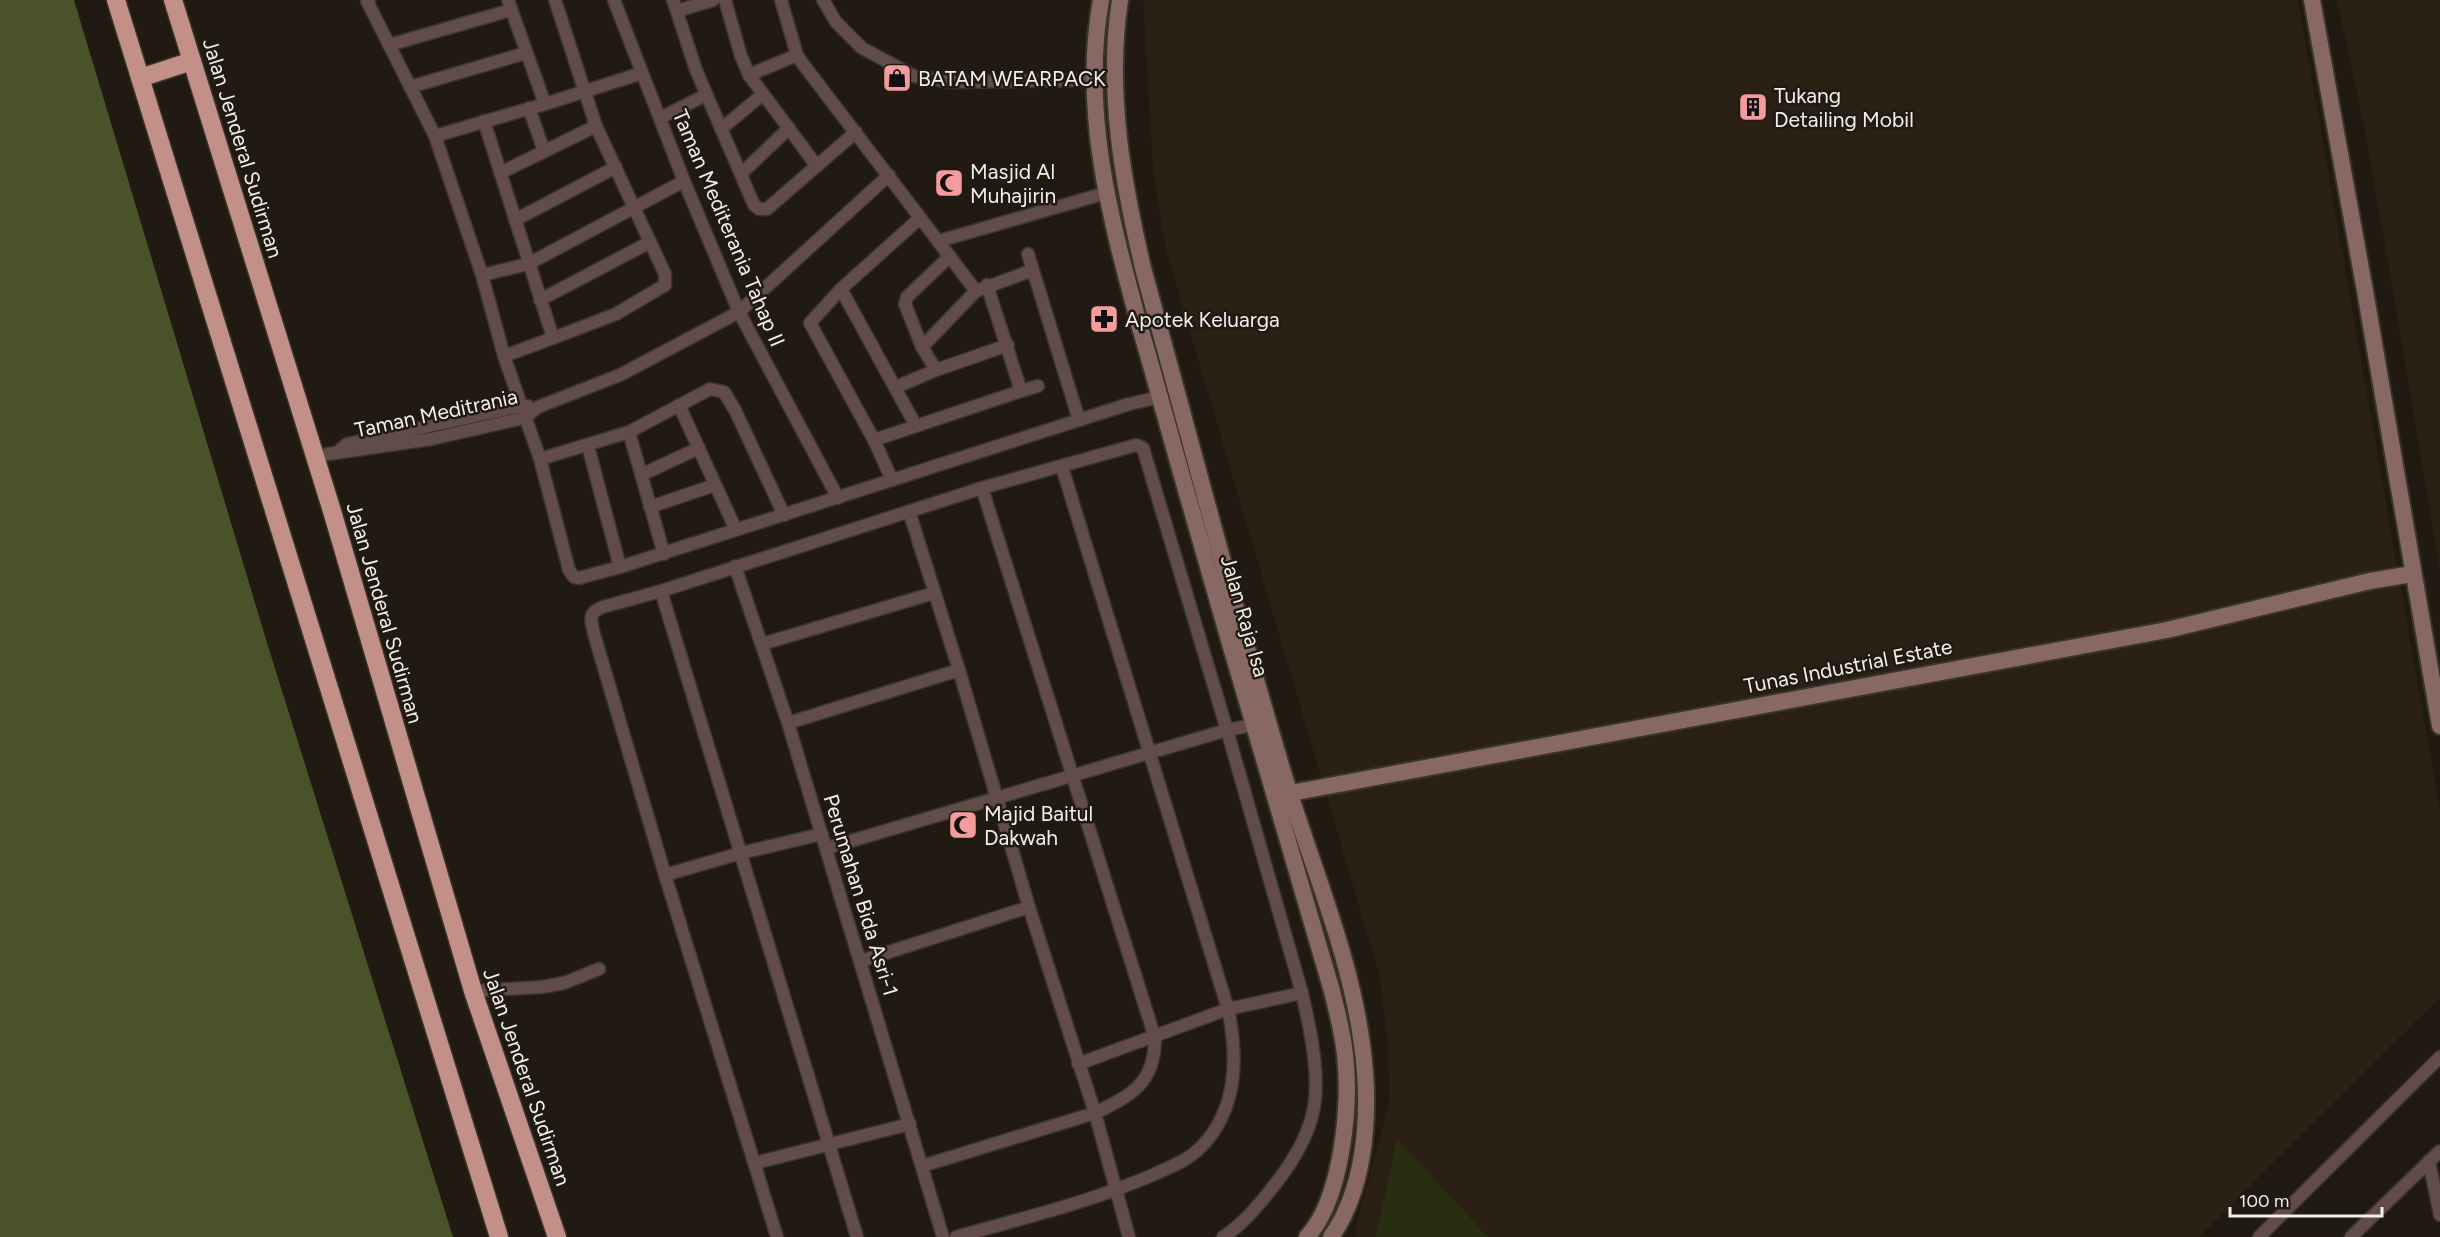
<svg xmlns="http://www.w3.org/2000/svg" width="2440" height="1237" font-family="Figtree,sans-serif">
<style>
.built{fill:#2a2013}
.green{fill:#282e0f}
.forest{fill:#4a5229}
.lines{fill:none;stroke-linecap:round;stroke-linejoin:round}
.street-casing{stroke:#39342c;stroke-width:15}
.secondary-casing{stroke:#39342c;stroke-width:20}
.highway-casing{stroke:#39342c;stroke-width:21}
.street{stroke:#614c49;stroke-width:12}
.secondary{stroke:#886862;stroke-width:16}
.highway{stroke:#c29087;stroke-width:18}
.labels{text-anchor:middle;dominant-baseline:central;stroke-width:5;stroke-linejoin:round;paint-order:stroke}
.poi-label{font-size:21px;fill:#f3efe9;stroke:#201a12;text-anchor:start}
.street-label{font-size:21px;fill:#f3efe9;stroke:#201a12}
</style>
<rect width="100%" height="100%" fill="#201a12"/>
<g class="built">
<polygon points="1143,0 2298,0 2440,811 2440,997 2199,1237 1355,1237 1357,1223 1389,1103 1388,1047 1379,974 1165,247 1153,170"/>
<polygon points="2337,0 2440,0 2440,569 2367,141"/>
</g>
<polygon class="green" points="1397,1139 1488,1237 1376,1237"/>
<polygon class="forest" points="0,0 74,0 268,646 453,1237 0,1237"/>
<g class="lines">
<g class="street-casing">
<g id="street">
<polyline points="369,0 367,1 435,136 482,275 504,356 540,459 569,570 574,577 579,578 620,567 1129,404 1160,397"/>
<polyline points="508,0 545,104"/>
<polyline points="614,0 684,181 739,312 838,498"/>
<polyline points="673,0 696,70 754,205 759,209 767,209 856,132"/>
<polyline points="725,0 741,56 749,75 816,165"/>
<polyline points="781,0 797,55 803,64 976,291"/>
<polyline points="823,0 836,22 862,48 914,76 952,82 1094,80"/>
<polyline points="677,11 713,0"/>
<polyline points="389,45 511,10"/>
<polyline points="749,75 797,55"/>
<polyline points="410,87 526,53"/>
<polyline points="529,108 544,151"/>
<polyline points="660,118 706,95"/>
<polyline points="484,121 553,338 616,314 665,285 665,274 596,126 555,0"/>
<polyline points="721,129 763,94"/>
<polyline points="435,136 545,104 642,73"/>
<polyline points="500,173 596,126"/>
<polyline points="741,174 789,128"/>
<polyline points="515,220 616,167"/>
<polyline points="939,241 1106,193"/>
<polyline points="1028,254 1079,420"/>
<polyline points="482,275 528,264 684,181"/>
<polyline points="841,289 916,426"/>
<polyline points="540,300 650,242"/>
<polyline points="922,347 976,291 1033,270"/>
<polyline points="504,356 553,338"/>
<polyline points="936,370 922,347 905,304 907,297 950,256"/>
<polyline points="896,387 936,370 1008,345"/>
<polyline points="1021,391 1038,386"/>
<polyline points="679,405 736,530"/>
<polyline points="629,432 664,554"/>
<polyline points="874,440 1021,391 987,285"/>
<polyline points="588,446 620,567"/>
<polyline points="339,451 347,444 521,406 528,406"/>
<polyline points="315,456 431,439 524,418 538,407 620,375 739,312 889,175"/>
<polyline points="540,459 629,432 710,389 724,392 735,410 784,515"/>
<polyline points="641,475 699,448"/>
<polyline points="892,480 874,440 810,323 841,289 920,218"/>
<polyline points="650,507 715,485"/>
<polyline points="909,511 959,670 1029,907 1095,1113 1129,1237"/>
<polyline points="735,566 788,723 943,1237"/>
<polyline points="661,591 857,1237"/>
<polyline points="762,644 934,593"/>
<polyline points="788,723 959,670"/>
<polyline points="827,848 1227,730 1253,725"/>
<polyline points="665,875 741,853 822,834"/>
<polyline points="861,961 1029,907"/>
<polyline points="473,991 542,987 564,983 599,969"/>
<polyline points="1078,1064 1228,1009 1302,993"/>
<polyline points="2429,1161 2440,1215"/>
<polyline points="755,1163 910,1124"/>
<path d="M922,1166L1095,1113C1132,1095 1155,1083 1155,1038L982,488"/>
<path d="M777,1237L665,875L594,634C591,620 587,613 603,607L661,591L982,488L1136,445L1143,448L1227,730L1302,993C1310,1028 1322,1081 1312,1116C1305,1144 1287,1170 1269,1192C1255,1209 1242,1225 1223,1237"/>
<path d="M956,1237C1023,1218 1091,1202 1155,1174C1172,1166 1189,1160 1202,1146C1238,1108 1238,1057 1228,1009L1062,467"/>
<polyline points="2259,1237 2440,1057"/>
<polyline points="2351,1237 2440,1151"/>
</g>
</g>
<g class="secondary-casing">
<g id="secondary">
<path d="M1101,0C1081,111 1110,217 1139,324C1156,381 1171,439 1188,497C1235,662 1283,827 1332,991C1337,1012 1343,1033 1345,1055C1351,1105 1342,1199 1307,1237"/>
<path d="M1120,0C1106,91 1123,184 1144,272C1190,438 1233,606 1283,772C1313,871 1357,968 1365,1072C1369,1126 1363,1192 1331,1237"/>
<polyline points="2312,0 2365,291 2440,726"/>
<polyline points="1280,795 2167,630 2370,581 2412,574"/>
</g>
</g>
<g class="highway-casing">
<g id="highway">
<polyline points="116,0 499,1237"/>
<polyline points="173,0 332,511 473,991 557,1237"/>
<polyline points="140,78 192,61"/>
</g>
</g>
<use href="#street" class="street"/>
<use href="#secondary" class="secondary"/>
<use href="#highway" class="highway"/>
</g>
<defs>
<g id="shop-square" transform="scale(1.5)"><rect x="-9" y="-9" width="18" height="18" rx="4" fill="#f59b9e" stroke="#201a12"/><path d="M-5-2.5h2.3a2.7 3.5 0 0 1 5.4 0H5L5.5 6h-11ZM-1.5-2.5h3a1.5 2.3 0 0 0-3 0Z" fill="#111"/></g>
<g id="building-square" transform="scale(1.5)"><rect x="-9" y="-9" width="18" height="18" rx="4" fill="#f59b9e" stroke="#201a12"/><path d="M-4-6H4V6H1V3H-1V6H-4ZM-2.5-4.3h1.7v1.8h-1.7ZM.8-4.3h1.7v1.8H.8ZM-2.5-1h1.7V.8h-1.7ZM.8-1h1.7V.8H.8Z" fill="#111"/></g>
<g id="mosque-square" transform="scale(1.5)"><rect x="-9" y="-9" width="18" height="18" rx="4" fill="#f59b9e" stroke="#201a12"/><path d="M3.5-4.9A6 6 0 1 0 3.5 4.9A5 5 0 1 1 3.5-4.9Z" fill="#111"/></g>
<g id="pharmacy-square" transform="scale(1.5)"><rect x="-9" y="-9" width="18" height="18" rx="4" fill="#f59b9e" stroke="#201a12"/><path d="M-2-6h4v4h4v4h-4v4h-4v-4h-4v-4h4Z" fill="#111"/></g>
</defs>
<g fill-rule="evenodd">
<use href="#shop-square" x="897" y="78"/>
<use href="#building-square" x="1753" y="107"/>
<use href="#mosque-square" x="949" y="183"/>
<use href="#pharmacy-square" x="1104" y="319"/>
<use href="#mosque-square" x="963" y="825"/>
</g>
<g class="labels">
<g class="poi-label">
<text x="918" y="78">BATAM WEARPACK</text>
<text x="1774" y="95">Tukang<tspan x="1774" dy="24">Detailing Mobil</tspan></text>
<text x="970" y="171">Masjid Al<tspan x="970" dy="24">Muhajirin</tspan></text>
<text x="1125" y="319">Apotek Keluarga</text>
<text x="984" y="813">Majid Baitul<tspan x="984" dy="24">Dakwah</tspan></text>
</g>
<g class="street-label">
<text transform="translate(243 148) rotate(73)">Jalan Jenderal Sudirman</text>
<text transform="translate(729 228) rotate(67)">Taman Mediterania Tahap II</text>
<text transform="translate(436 413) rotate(-12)">Taman Meditrania</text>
<text transform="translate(385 613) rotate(74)">Jalan Jenderal Sudirman</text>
<text transform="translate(1245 616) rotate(74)">Jalan Raja Isa</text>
<text transform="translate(1848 666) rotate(-11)">Tunas Industrial Estate</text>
<text transform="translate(861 895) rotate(73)">Perumahan Bida Asri-1</text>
<text transform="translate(527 1077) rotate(71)">Jalan Jenderal Sudirman</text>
</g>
</g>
<path d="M2230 1207v9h152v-9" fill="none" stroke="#f3efe9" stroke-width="3"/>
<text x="2239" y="1207" font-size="18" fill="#f3efe9" stroke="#201a12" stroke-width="4.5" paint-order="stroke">100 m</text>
</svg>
